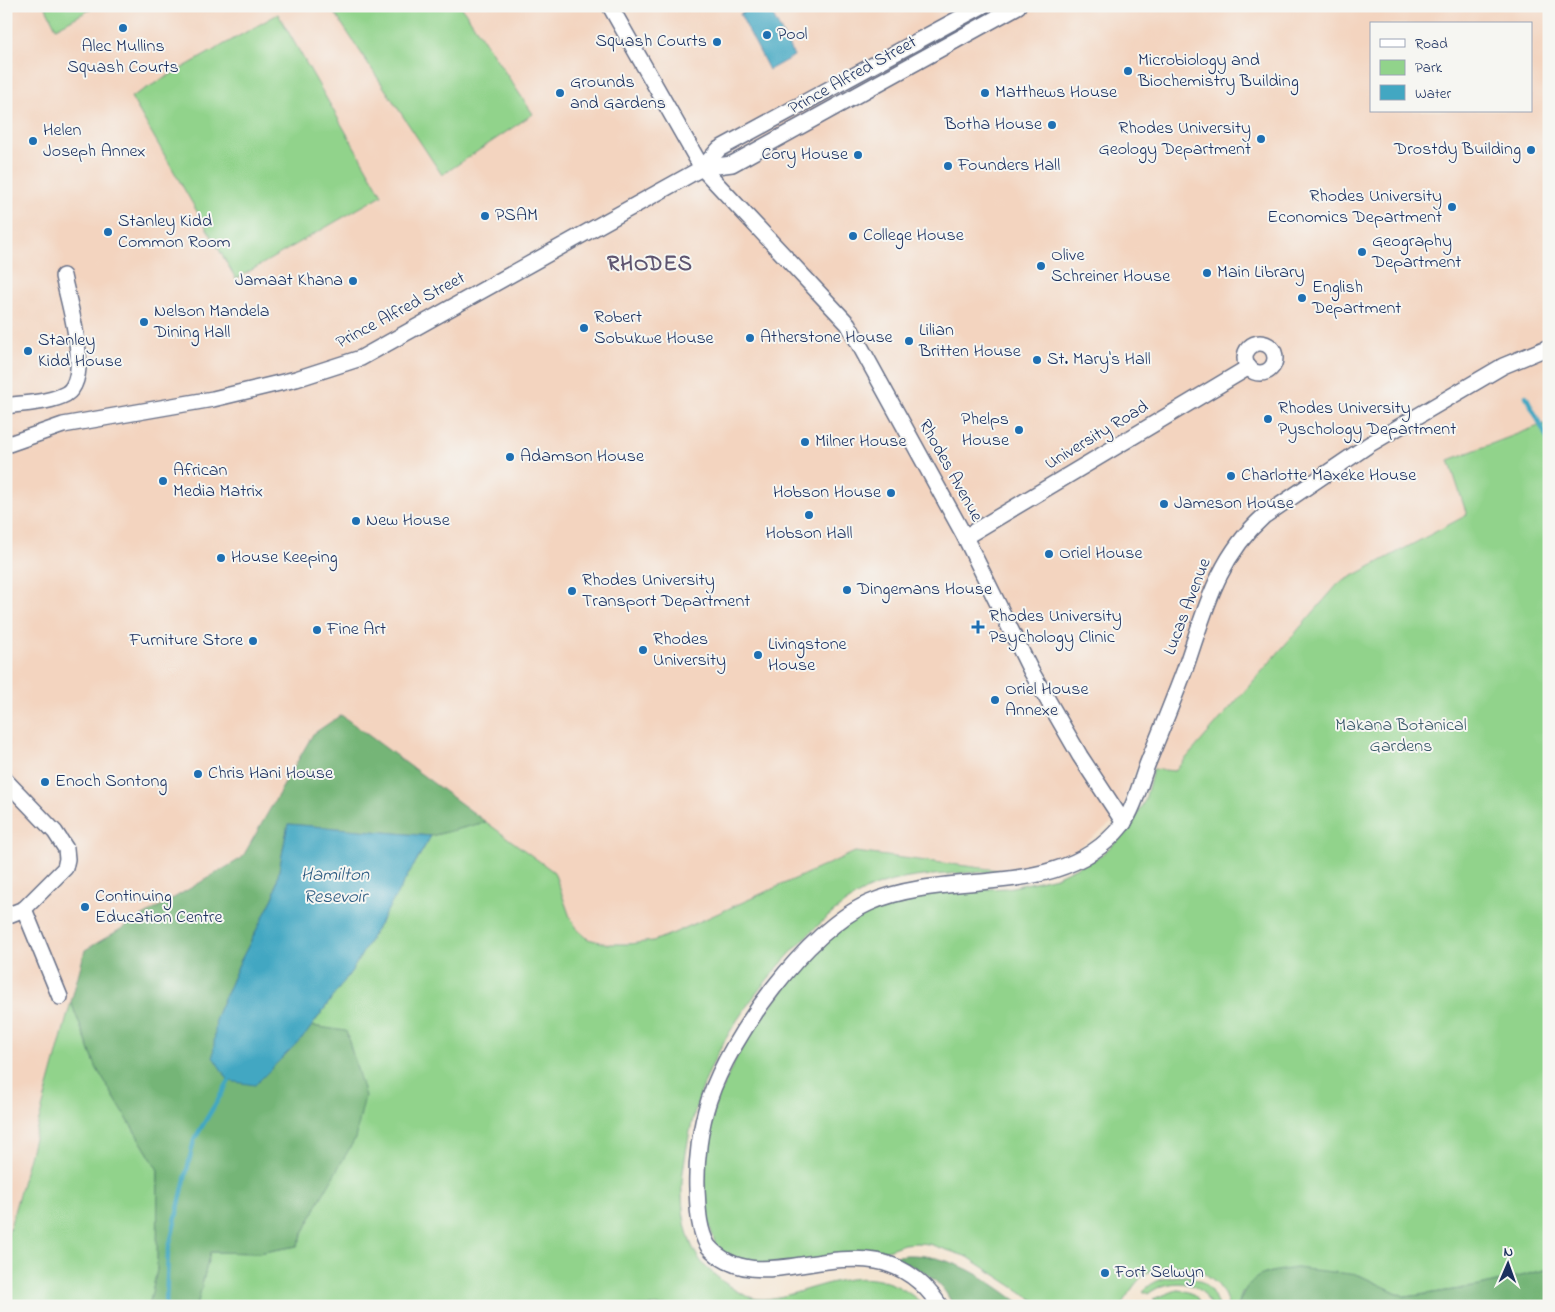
<svg xmlns="http://www.w3.org/2000/svg" width="1555" height="1312" font-family="'Indie Flower',sans-serif">
<style>
.built{fill:#f3d4bf;fill-rule:evenodd}
.green{fill:#91d38b;stroke:#568174}
.forest{fill:#74b577;stroke:#48726a}
.water{fill:#42a7c2;stroke:#2e6b90}
.lines{fill:none;stroke-linecap:round;stroke-linejoin:round}
.stream{stroke:#42a7c2;stroke-width:4.5}
.minor-casing{stroke:#676f87;stroke-width:18}
.minor{stroke:#fff;stroke-width:15}
.poi-dot{fill:#1f6fb2;stroke:#f6f6f2;stroke-width:2}
.labels{text-anchor:middle;dominant-baseline:central;stroke-width:4;stroke-linejoin:round;paint-order:stroke}
.poi-label{font-size:18px;fill:#1b2f5e;stroke:#f6f6f2;text-anchor:start}
.street-label{font-size:18px;fill:#1b2f5e;stroke:#f6f6f2}
.park-label{font-size:18px;fill:#385869;stroke:#f6f6f2}
.water-label{font-size:19px;font-style:italic;fill:#295981;stroke:#f6f6f2}
.district-label{font-size:22px;font-weight:bold;letter-spacing:1px;fill:#5e5470;stroke:#f6f6f2}
</style>
<rect width="100%" height="100%" fill="#f6f6f2"/>
<filter id="ink" filterUnits="userSpaceOnUse"><feTurbulence type="fractalNoise" baseFrequency=".02" numOctaves="2"/><feDisplacementMap in="SourceGraphic" scale="10" xChannelSelector="R" yChannelSelector="G"/><feConvolveMatrix kernelMatrix="1 2 1 2 8 2 1 2 1" color-interpolation-filters="sRGB"/></filter>
<filter id="wash" filterUnits="userSpaceOnUse"><feTurbulence type="fractalNoise" baseFrequency=".0096" numOctaves="4" result="noise"/><feDisplacementMap in="SourceGraphic" scale="20" xChannelSelector="R" yChannelSelector="G"/><feGaussianBlur stdDeviation="1.12" result="paint"/><feColorMatrix in="noise" values="0 0 0 0 0 0 0 0 0 0 0 0 0 0 0 0 0 1.4 0 .05"/><feComposite in="paint" operator="in"/></filter>
<g filter="url(#wash)">
<rect width="100%" height="100%" fill="#f4e5d2"/>
<path class="built" d="M6,6H1549V422L1449,460L1467,515L1338,584L1175,771L1137,766L1122,809L1110,824L1074,851L1028,868L1006,871L855,852L674,933L653,941L608,944L588,939L578,930L570,917L313,734L242,858L85,950L6,1242ZM1371,24H1531V111H1371Z"/>
<g class="green">
<polygon points="45,6 92,6 93,8 56,28"/>
<polygon points="330,6 461,6 533,114 442,175"/>
<polygon points="278,14 382,195 236,279 131,97"/>
<path d="M1549,422V1269L1480,1286L1406,1297L1359,1275L1242,1292L1238,1306H1228C1222,1271 1176,1255 1147,1273C1136,1280 1128,1295 1120,1306H1043L968,1257L929,1244L916,1243L904,1244L873,1255L774,1277L753,1275L716,1246L707,1219L704,1199L706,1152L716,1102L737,1056L766,1012L806,961L838,929L875,907L939,891L1008,888L1056,877L1100,856L1127,832L1145,800L1153,769L1175,771L1338,584L1467,515L1449,460Z"/>
<path d="M486,822L554,872L570,917L578,930L588,939L608,944H629L653,941L674,933L855,852L1006,871C964,874 904,872 867,890C836,906 810,932 787,957C737,1012 702,1067 688,1141C685,1160 681,1176 682,1195C683,1220 688,1250 707,1268C719,1279 737,1294 753,1298C766,1301 785,1296 798,1292C848,1277 882,1266 925,1306H197L210,1252L258,1253L297,1246L318,1203L352,1054L346,1032L312,1026L353,969L431,836Z"/>
<polygon points="71,1002 97,1069 158,1170 157,1270 149,1306 6,1306 6,1242"/>
<path d="M1188,1276C1205,1280 1213,1290 1218,1306H1210C1202,1278 1168,1278 1148,1294L1143,1291C1156,1278 1171,1276 1188,1276Z"/>
<path d="M1177,1290C1189,1291 1197,1293 1201,1306H1163L1153,1299Z"/>
</g>
<g class="forest">
<polygon points="341,715 486,822 431,836 288,824 274,896 239,964 216,1017 255,1085 312,1026 346,1031 365,1096 355,1139 318,1203 297,1246 258,1253 210,1252 197,1306 149,1306 157,1270 158,1170 97,1069 71,1002 85,950 242,858 313,734"/>
<path d="M906,1255C952,1254 986,1278 1022,1305L953,1306C941,1277 917,1267 890,1257Z"/>
<path d="M1296,1268L1359,1275L1406,1297L1480,1286L1549,1269V1306H1238C1249,1272 1265,1273 1296,1268Z"/>
</g>
<g class="water">
<polygon points="755,6 768,6 794,56 769,70 740,14"/>
<polygon points="288,824 431,836 353,969 306,1034 255,1085 229,1081 213,1057 216,1017 239,964 274,896"/>
</g>
<g class="lines">
<g class="stream">
<polyline points="1526,396 1549,442"/>
<polyline points="166,1306 168,1252 194,1140 229,1081"/>
</g>
</g>
</g>
<g filter="url(#ink)">
<g class="lines">
<g class="minor-casing">
<g id="minor">
<polyline points="610,6 702,168 848,324 965,537 1031,671 1080,756 1124,823"/>
<polyline points="702,168 732,164 1018,6"/>
<circle cx="1260" cy="358" r="15"/>
<path d="M6,406C25,403 49,403 66,394C93,378 68,301 63,276"/>
<polyline points="6,445 63,425 213,399 296,379 361,358 702,168 719,149 982,6"/>
<polyline points="965,537 1249,367"/>
<polyline points="6,781 55,832 66,849 67,859 65,868 24,909 6,916"/>
<polyline points="24,909 60,997"/>
<path d="M940,1306C872,1203 765,1312 708,1246C698,1229 698,1208 697,1189C696,1161 700,1127 709,1100C730,1036 807,930 869,903C950,867 1060,903 1122,825C1134,809 1140,784 1147,765C1160,733 1173,701 1185,669C1205,611 1217,558 1264,516L1370,444L1503,366L1549,347"/>
</g>
</g>
<use href="#minor" class="minor"/>
</g>
</g>
<g class="poi-dot">
<circle cx="123" cy="28" r="5"/>
<circle cx="767" cy="35" r="5"/>
<circle cx="717" cy="42" r="5"/>
<circle cx="1128" cy="71" r="5"/>
<circle cx="560" cy="93" r="5"/>
<circle cx="985" cy="93" r="5"/>
<circle cx="1052" cy="125" r="5"/>
<circle cx="1261" cy="139" r="5"/>
<circle cx="33" cy="141" r="5"/>
<circle cx="1531" cy="150" r="5"/>
<circle cx="858" cy="155" r="5"/>
<circle cx="948" cy="166" r="5"/>
<circle cx="1452" cy="207" r="5"/>
<circle cx="485" cy="216" r="5"/>
<circle cx="108" cy="232" r="5"/>
<circle cx="853" cy="236" r="5"/>
<circle cx="1362" cy="252" r="5"/>
<circle cx="1041" cy="266" r="5"/>
<circle cx="1207" cy="273" r="5"/>
<circle cx="353" cy="281" r="5"/>
<circle cx="1302" cy="298" r="5"/>
<circle cx="144" cy="322" r="5"/>
<circle cx="584" cy="328" r="5"/>
<circle cx="750" cy="338" r="5"/>
<circle cx="909" cy="341" r="5"/>
<circle cx="28" cy="351" r="5"/>
<circle cx="1037" cy="360" r="5"/>
<circle cx="1268" cy="419" r="5"/>
<circle cx="1019" cy="430" r="5"/>
<circle cx="805" cy="442" r="5"/>
<circle cx="510" cy="457" r="5"/>
<circle cx="1231" cy="476" r="5"/>
<circle cx="163" cy="481" r="5"/>
<circle cx="891" cy="493" r="5"/>
<circle cx="1164" cy="504" r="5"/>
<circle cx="809" cy="515" r="5"/>
<circle cx="356" cy="521" r="5"/>
<circle cx="1049" cy="554" r="5"/>
<circle cx="221" cy="558" r="5"/>
<circle cx="847" cy="590" r="5"/>
<circle cx="572" cy="591" r="5"/>
<path d="M975.5 619.5h5v5h5v5h-5v5h-5v-5h-5v-5h5z"/>
<circle cx="317" cy="630" r="5"/>
<circle cx="253" cy="641" r="5"/>
<circle cx="643" cy="650" r="5"/>
<circle cx="758" cy="655" r="5"/>
<circle cx="995" cy="700" r="5"/>
<circle cx="198" cy="774" r="5"/>
<circle cx="45" cy="782" r="5"/>
<circle cx="85" cy="907" r="5"/>
<circle cx="1105" cy="1273" r="5"/>
</g>
<g class="labels">
<g class="poi-label">
<text x="777" y="35">Pool</text>
<text x="707" y="42" text-anchor="end">Squash Courts</text>
<text x="123" y="47" text-anchor="middle">Alec Mullins<tspan x="123" dy="21">Squash Courts</tspan></text>
<text x="1138" y="61">Microbiology and<tspan x="1138" dy="21">Biochemistry Building</tspan></text>
<text x="570" y="83">Grounds<tspan x="570" dy="21">and Gardens</tspan></text>
<text x="995" y="93">Matthews House</text>
<text x="1042" y="125" text-anchor="end">Botha House</text>
<text x="1251" y="129" text-anchor="end">Rhodes University<tspan x="1251" dy="21">Geology Department</tspan></text>
<text x="43" y="131">Helen<tspan x="43" dy="21">Joseph Annex</tspan></text>
<text x="1521" y="150" text-anchor="end">Drostdy Building</text>
<text x="848" y="155" text-anchor="end">Cory House</text>
<text x="958" y="166">Founders Hall</text>
<text x="1442" y="197" text-anchor="end">Rhodes University<tspan x="1442" dy="21">Economics Department</tspan></text>
<text x="495" y="216">PSAM</text>
<text x="118" y="222">Stanley Kidd<tspan x="118" dy="21">Common Room</tspan></text>
<text x="863" y="236">College House</text>
<text x="1372" y="242">Geography<tspan x="1372" dy="21">Department</tspan></text>
<text x="1051" y="256">Olive<tspan x="1051" dy="21">Schreiner House</tspan></text>
<text x="1217" y="273">Main Library</text>
<text x="343" y="281" text-anchor="end">Jamaat Khana</text>
<text x="1312" y="288">English<tspan x="1312" dy="21">Department</tspan></text>
<text x="154" y="312">Nelson Mandela<tspan x="154" dy="21">Dining Hall</tspan></text>
<text x="594" y="318">Robert<tspan x="594" dy="21">Sobukwe House</tspan></text>
<text x="919" y="331">Lilian<tspan x="919" dy="21">Britten House</tspan></text>
<text x="760" y="338">Atherstone House</text>
<text x="38" y="341">Stanley<tspan x="38" dy="21">Kidd House</tspan></text>
<text x="1047" y="360">St. Mary's Hall</text>
<text x="1278" y="409">Rhodes University<tspan x="1278" dy="21">Pyschology Department</tspan></text>
<text x="1009" y="420" text-anchor="end">Phelps<tspan x="1009" dy="21">House</tspan></text>
<text x="815" y="442">Milner House</text>
<text x="520" y="457">Adamson House</text>
<text x="173" y="471">African<tspan x="173" dy="21">Media Matrix</tspan></text>
<text x="1241" y="476">Charlotte Maxeke House</text>
<text x="881" y="493" text-anchor="end">Hobson House</text>
<text x="1174" y="504">Jameson House</text>
<text x="366" y="521">New House</text>
<text x="809" y="534" text-anchor="middle">Hobson Hall</text>
<text x="1059" y="554">Oriel House</text>
<text x="231" y="558">House Keeping</text>
<text x="582" y="581">Rhodes University<tspan x="582" dy="21">Transport Department</tspan></text>
<text x="857" y="590">Dingemans House</text>
<text x="989" y="617">Rhodes University<tspan x="989" dy="21">Psychology Clinic</tspan></text>
<text x="327" y="630">Fine Art</text>
<text x="653" y="640">Rhodes<tspan x="653" dy="21">University</tspan></text>
<text x="243" y="641" text-anchor="end">Furniture Store</text>
<text x="768" y="645">Livingstone<tspan x="768" dy="21">House</tspan></text>
<text x="1005" y="690">Oriel House<tspan x="1005" dy="21">Annexe</tspan></text>
<text x="208" y="774">Chris Hani House</text>
<text x="55" y="782">Enoch Sontong</text>
<text x="95" y="897">Continuing<tspan x="95" dy="21">Education Centre</tspan></text>
<text x="1115" y="1273">Fort Selwyn</text>
</g>
<g class="street-label">
<text transform="translate(853 76) rotate(-29)">Prince Alfred Street</text>
<text transform="translate(401 311) rotate(-28)">Prince Alfred Street</text>
<text transform="translate(1097 436) rotate(-31)">University Road</text>
<text transform="translate(950 471) rotate(61)">Rhodes Avenue</text>
<text transform="translate(1188 607) rotate(-69)">Lucas Avenue</text>
</g>
<g class="park-label">
<text x="1401" y="726">Makana Botanical<tspan x="1401" dy="21">Gardens</tspan></text>
</g>
<g class="water-label">
<text x="335" y="875">Hamilton<tspan x="335" dy="22">Resevoir</tspan></text>
</g>
<g class="district-label">
<text x="650" y="265">RHODES</text>
</g>
</g>
<rect width="1555" height="1312" fill="none" stroke="#f6f6f2" stroke-width="25"/>
<rect x="1370" y="22" width="162" height="90" fill="#f6f6f2" stroke="#9ea6b7"/>
<rect x="1380" y="39" width="25" height="8" fill="#ffffff" stroke="#9ea6b7"/>
<text x="1415" y="48" font-size="15" fill="#1b2f5e">Road</text>
<rect x="1380" y="60" width="25" height="15" fill="#91d38b" stroke="#9ea6b7"/>
<text x="1415" y="72" font-size="15" fill="#1b2f5e">Park</text>
<rect x="1380" y="85" width="25" height="15" fill="#42a7c2" stroke="#9ea6b7"/>
<text x="1415" y="98" font-size="15" fill="#1b2f5e">Water</text>
<g transform="translate(1508 1264) rotate(2)" stroke="#f6f6f2" stroke-width="4" paint-order="stroke">
<path d="M0-4L9 19L0 12L-9 19Z" fill="#1b2f5e"/>
<text y="-8" font-size="14" font-weight="bold" text-anchor="middle" fill="#1b2f5e">N</text>
</g>
</svg>
